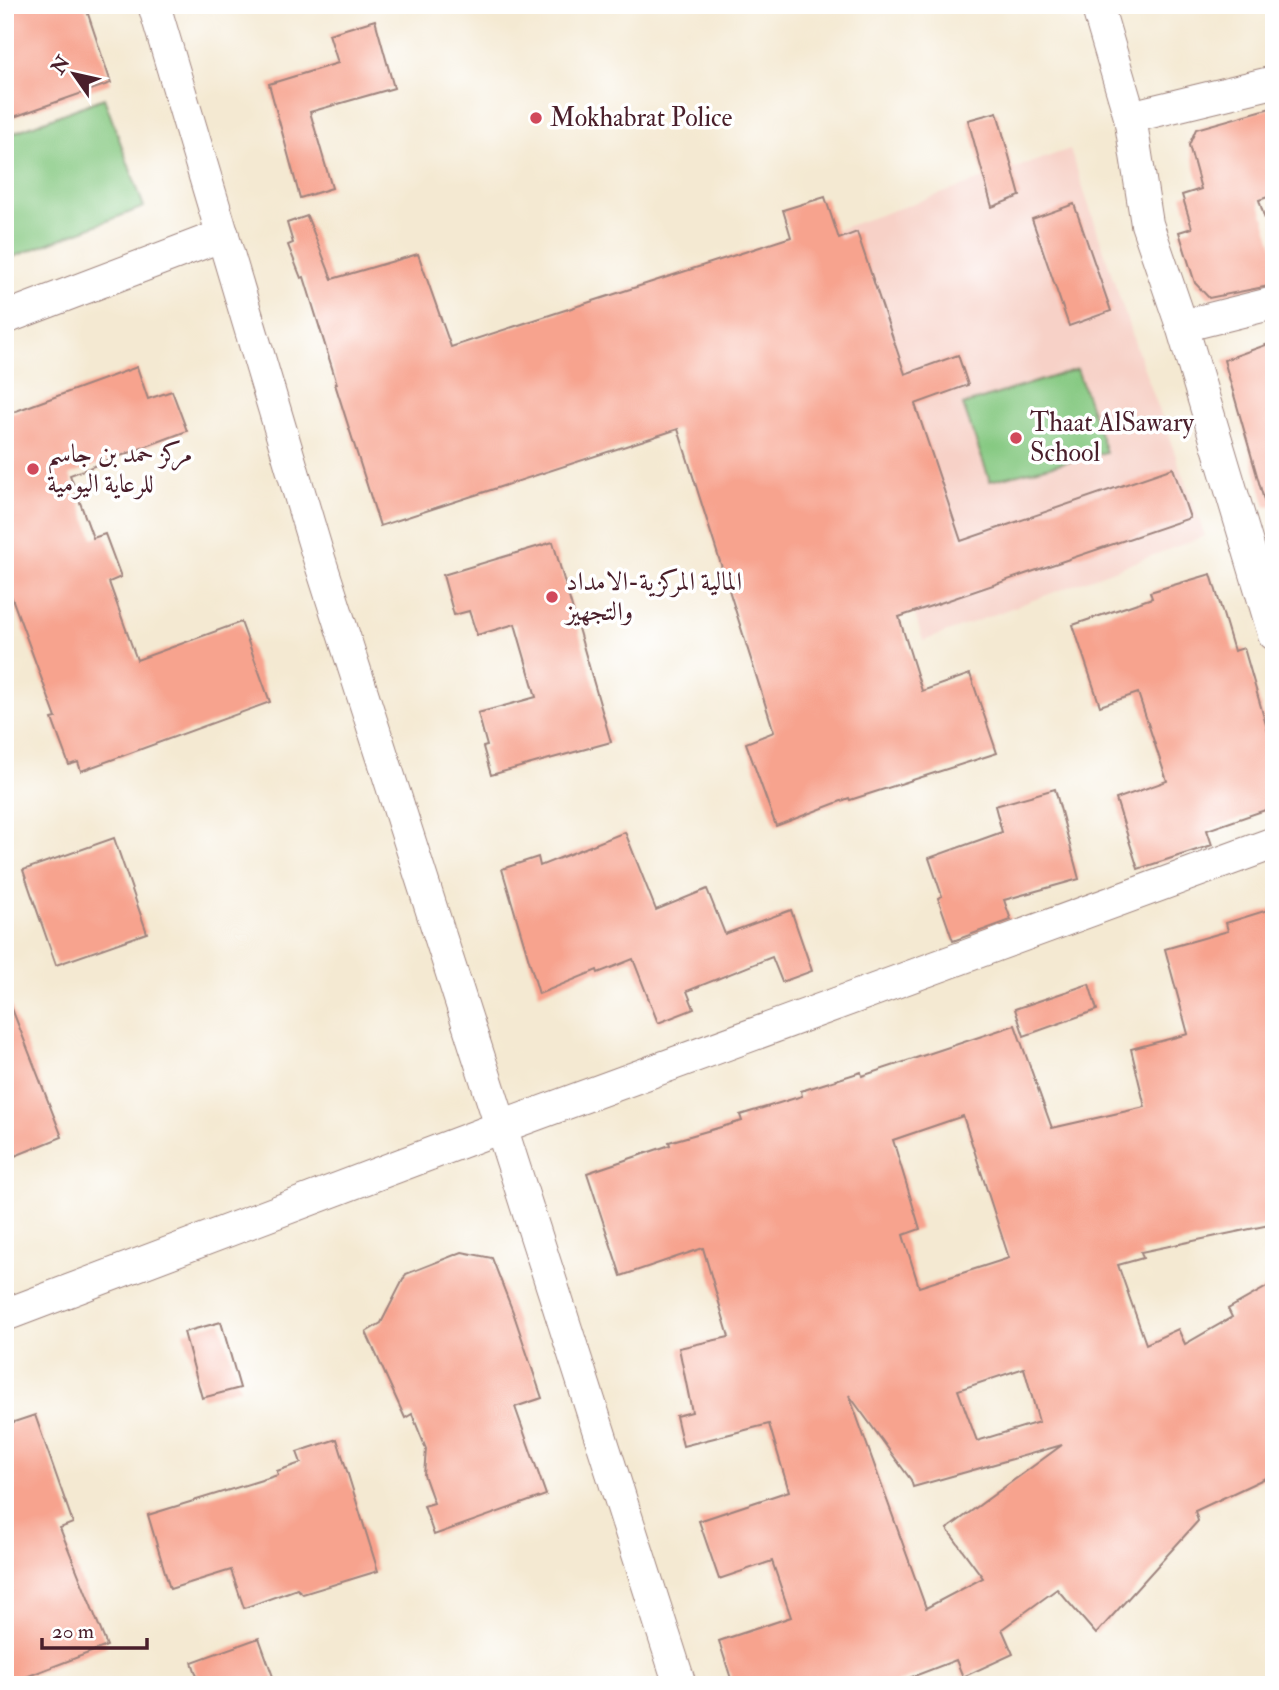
<svg xmlns="http://www.w3.org/2000/svg" width="1279" height="1690" font-family="'IM FELL Double Pica',Amiri,serif">
<style>
.built{fill:#f7d1c7}
.green{fill:#86c982;stroke:#687456;stroke-width:2}
.building{fill:#f7a38e;fill-rule:evenodd}
.lines{fill:none;stroke-linecap:round;stroke-linejoin:round}
.minor-casing{stroke:#9f847e;stroke-width:34}
.minor{stroke:#fff;stroke-width:32}
.poi-dot{fill:#d1495b;stroke:#fff;stroke-width:2.5}
.labels{text-anchor:middle;dominant-baseline:central;stroke-width:7;stroke-linejoin:round;paint-order:stroke}
.poi-label{font-size:26px;fill:#4a1f2b;stroke:#fff;text-anchor:start}
</style>
<rect width="100%" height="100%" fill="#fff"/>
<filter id="ink" filterUnits="userSpaceOnUse"><feTurbulence type="fractalNoise" baseFrequency=".0143" numOctaves="2"/><feDisplacementMap in="SourceGraphic" scale="14" xChannelSelector="R" yChannelSelector="G"/><feConvolveMatrix kernelMatrix="1 2 1 2 8 2 1 2 1" color-interpolation-filters="sRGB"/></filter>
<filter id="wash" filterUnits="userSpaceOnUse"><feTurbulence type="fractalNoise" baseFrequency=".00686" numOctaves="4" result="noise"/><feDisplacementMap in="SourceGraphic" scale="28" xChannelSelector="R" yChannelSelector="G"/><feGaussianBlur stdDeviation="1.57" result="paint"/><feColorMatrix in="noise" values="0 0 0 0 0 0 0 0 0 0 0 0 0 0 0 0 0 1.4 0 .05"/><feComposite in="paint" operator="in"/></filter>
<g filter="url(#wash)">
<rect width="100%" height="100%" fill="#f4e9d2"/>
<polygon class="built" points="1070,149 1134,341 1205,536 923,641 802,242"/>
<g class="green">
<polygon points="104,98 144,207 5,260 5,136"/>
<polygon points="1077,369 1106,452 990,481 963,405"/>
</g>
<g id="blocks">
<g class="building">
<polygon points="5,5 85,5 111,83 5,120"/>
<polygon points="375,20 394,88 310,112 332,188 300,198 269,84 338,63 329,34"/>
<polygon points="1274,107 1274,195 1259,200 1274,249 1274,285 1209,298 1195,283 1179,232 1192,228 1182,195 1201,189 1189,145 1196,129"/>
<polygon points="997,112 1020,196 992,207 968,120"/>
<polygon points="825,197 839,239 857,232 905,374 958,355 968,385 915,404 961,541 1173,468 1190,518 899,617 922,691 970,674 997,753 850,800 849,798 776,826 746,743 774,732 678,429 380,526 335,384 337,384 304,277 301,278 288,245 293,243 287,223 307,216 332,279 418,254 451,347 791,237 783,210"/>
<polygon points="1074,204 1111,311 1069,326 1032,219"/>
<polygon points="1274,342 1274,505 1266,507 1224,360"/>
<polygon points="137,367 148,399 172,391 187,431 70,475 93,538 105,534 121,577 109,582 137,660 241,622 270,702 81,771 78,762 69,765 52,719 56,718 5,579 5,415"/>
<polygon points="553,542 611,742 491,775 483,747 487,746 478,713 536,697 515,624 477,635 469,611 454,615 443,575"/>
<polygon points="1211,574 1234,651 1244,648 1269,735 1274,733 1274,807 1207,830 1212,845 1138,869 1116,799 1167,781 1138,693 1100,706 1073,625 1152,598 1150,592"/>
<polygon points="1055,789 1079,879 1004,900 1011,920 953,941 938,898 942,896 929,858 1002,832 995,806"/>
<polygon points="625,832 656,910 707,889 725,934 791,910 812,971 782,982 772,957 687,991 694,1009 658,1023 633,959 598,973 597,970 539,994 502,869 538,857 540,866"/>
<polygon points="114,838 147,933 56,965 23,870"/>
<path d="M1274,908V1224L1141,1252L1143,1258L1118,1265L1146,1344L1178,1329L1185,1344L1232,1317L1228,1309L1274,1283V1474L1195,1511L1198,1521L1096,1634L1057,1589L1002,1629L1013,1654L963,1677L956,1660L891,1685H733L719,1641L791,1617L772,1561L719,1579L699,1521L789,1491L786,1481L769,1424L683,1446L676,1416L692,1412L679,1348L729,1337L703,1248L621,1276L587,1173L670,1145L669,1142L742,1121L740,1115L802,1096L801,1091L861,1072L862,1076L1015,1025L1052,1128L1145,1107L1131,1049L1188,1034L1165,949L1228,931L1226,923ZM963,1116L1009,1258L919,1287L903,1235L920,1229L893,1140ZM1024,1368L1039,1422L977,1441L958,1390ZM849,1395L911,1480L913,1487L1062,1445L947,1529L983,1578L926,1608Z"/>
<polygon points="1089,984 1097,1010 1024,1036 1015,1009"/>
<polygon points="7,996 62,1137 5,1160 5,997"/>
<polygon points="462,1252 492,1258 513,1312 542,1398 515,1407 546,1495 434,1535 424,1506 434,1503 424,1475 426,1449 412,1414 405,1418 366,1332 381,1323 406,1274"/>
<polygon points="221,1322 240,1388 202,1398 184,1332"/>
<polygon points="35,1415 73,1523 60,1528 107,1646 5,1685 5,1425"/>
<polygon points="337,1439 378,1571 303,1594 297,1589 244,1608 231,1570 170,1589 148,1515 278,1475 277,1471 301,1463 297,1452"/>
<polygon points="259,1638 276,1685 200,1685 192,1662"/>
</g>
</g>
</g>
<g filter="url(#ink)">
<use href="#blocks" fill-opacity="0" stroke="#9f847e" stroke-width="2"/>
<g class="lines">
<g class="minor-casing">
<g id="minor">
<polyline points="154,5 316,549 680,1685"/>
<polyline points="1097,5 1130,117 1147,224 1182,326 1274,634"/>
<polyline points="1130,117 1274,82"/>
<polyline points="5,318 223,235"/>
<polyline points="1182,326 1274,303"/>
<polyline points="5,1315 501,1127 1274,843"/>
</g>
</g>
<use href="#minor" class="minor"/>
</g>
</g>
<g class="poi-dot">
<circle cx="536" cy="118" r="7"/>
<circle cx="1016" cy="438" r="7"/>
<circle cx="33" cy="469" r="7"/>
<circle cx="552" cy="597" r="7"/>
</g>
<g class="labels">
<g class="poi-label">
<text x="550" y="118">Mokhabrat Police</text>
<text x="1030" y="423">Thaat AlSawary<tspan x="1030" dy="30">School</tspan></text>
<text x="47" y="454">مركز حمد بن جاسم<tspan x="47" dy="30">للرعاية اليومية</tspan></text>
<text x="566" y="582">المالية المركزية-الامداد<tspan x="566" dy="30">والتجهيز</tspan></text>
</g>
</g>
<rect width="1279" height="1690" fill="none" stroke="#fff" stroke-width="28"/>
<g transform="translate(74 74) rotate(304)" stroke="#ffffff" stroke-width="5" paint-order="stroke">
<path d="M0-5L12 26L0 18L-12 26Z" fill="#4a1f2b"/>
<text y="-10" font-size="19" font-weight="bold" text-anchor="middle" fill="#4a1f2b">N</text>
</g>
<path d="M42 1638v10h105v-10" fill="none" stroke="#4a1f2b" stroke-width="3.5"/>
<text x="52" y="1638" font-size="21" fill="#4a1f2b" stroke="#ffffff" stroke-width="5" paint-order="stroke">20 m</text>
</svg>
